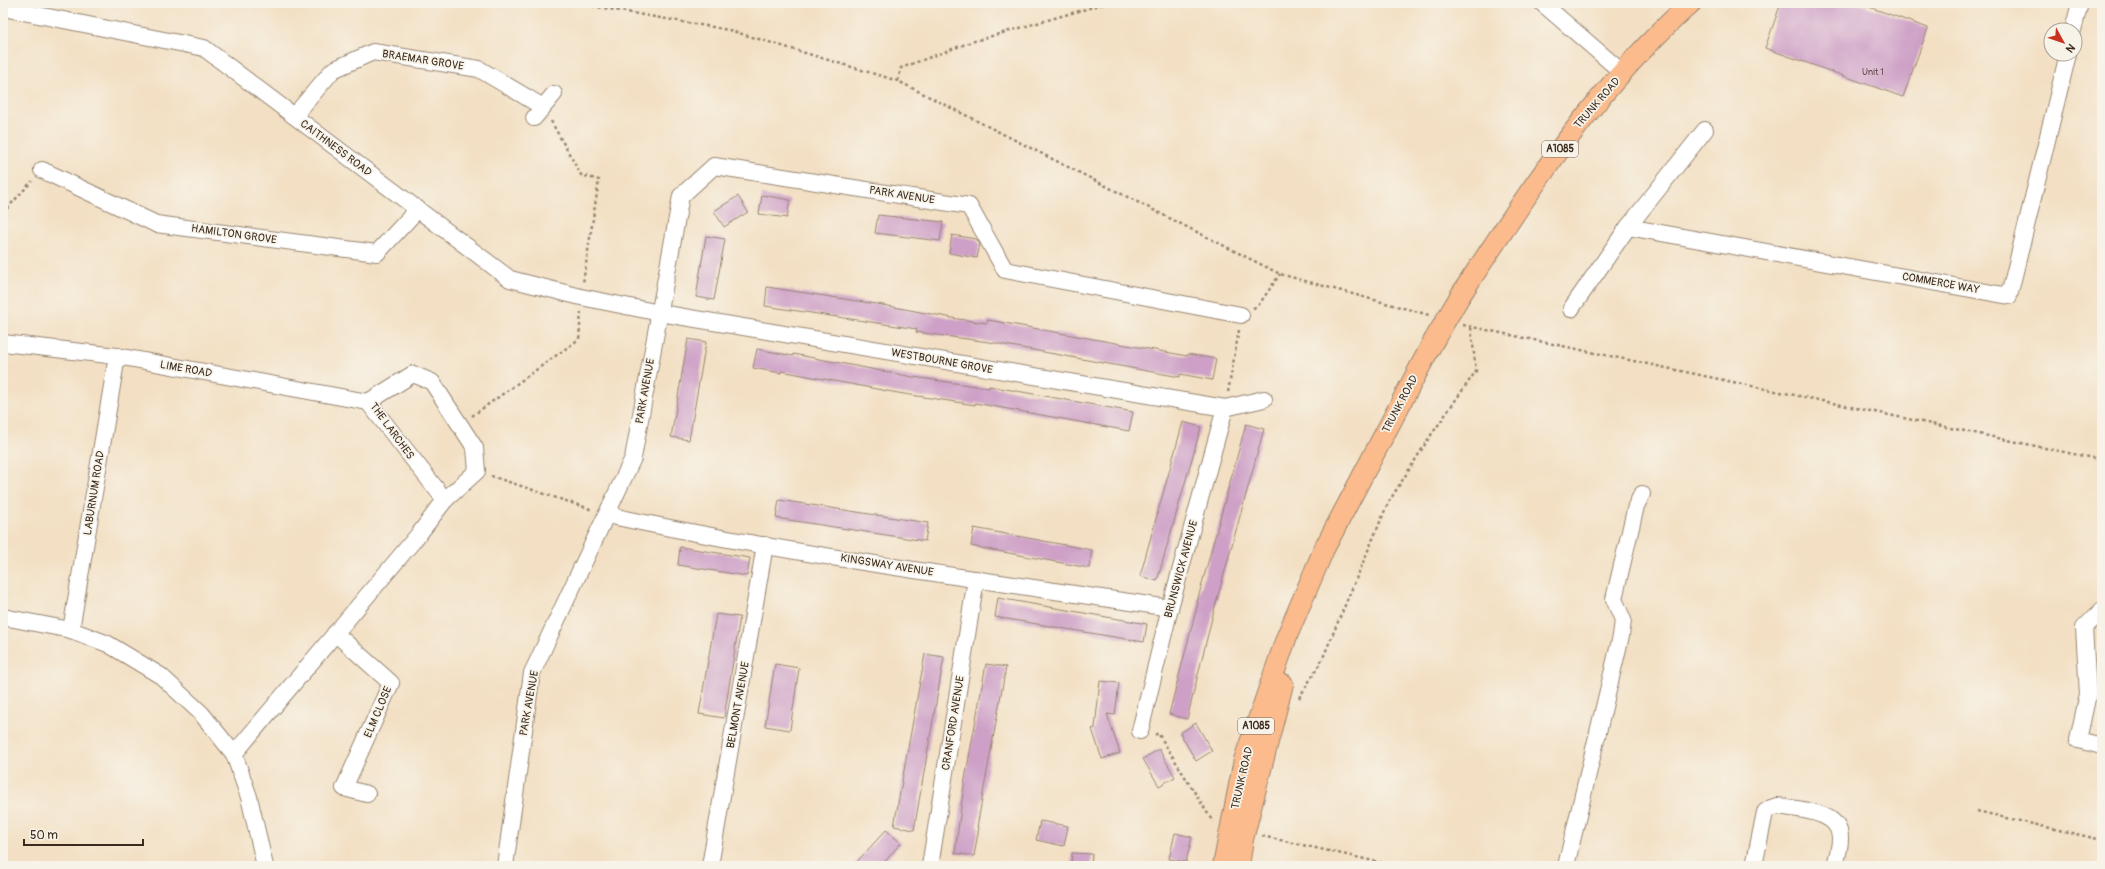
<svg xmlns="http://www.w3.org/2000/svg" width="2105" height="869" font-family="Pangolin,sans-serif">
<style>
.building{fill:#cea0c7}
.lines{fill:none;stroke-linecap:round;stroke-linejoin:round}
.minor-casing{stroke:#978571;stroke-width:18}
.major-casing{stroke:#978571;stroke-width:22}
.path{stroke:#978571;stroke-width:2.5;stroke-dasharray:3 3;stroke-linecap:butt}
.minor{stroke:#fff;stroke-width:16}
.major{stroke:#fbbb8c;stroke-width:20}
.major-bridge-casing{stroke:#978571;stroke-width:22;stroke-linecap:butt}
.major-bridge{stroke:#fbbb8c;stroke-width:20}
.labels{text-anchor:middle;dominant-baseline:central;stroke-width:3.5;stroke-linejoin:round;paint-order:stroke}
.number-label{font-size:9px;fill:#604848}
.shield{fill:#f7f3e8;stroke:#73665b;stroke-width:1}
.shield-label{font-size:10px;font-weight:bold;fill:#3b2a1e}
.street-label{font-size:11px;fill:#3b2a1e;stroke:#f7f3e8}
</style>
<rect width="100%" height="100%" fill="#f7f3e8"/>
<filter id="ink" filterUnits="userSpaceOnUse"><feTurbulence type="fractalNoise" baseFrequency=".025" numOctaves="2"/><feDisplacementMap in="SourceGraphic" scale="8" xChannelSelector="R" yChannelSelector="G"/><feConvolveMatrix kernelMatrix="1 2 1 2 8 2 1 2 1" color-interpolation-filters="sRGB"/></filter>
<filter id="wash" filterUnits="userSpaceOnUse"><feTurbulence type="fractalNoise" baseFrequency=".012" numOctaves="4" result="noise"/><feDisplacementMap in="SourceGraphic" scale="16" xChannelSelector="R" yChannelSelector="G"/><feGaussianBlur stdDeviation="0.9" result="paint"/><feColorMatrix in="noise" values="0 0 0 0 0 0 0 0 0 0 0 0 0 0 0 0 0 1.4 0 .05"/><feComposite in="paint" operator="in"/></filter>
<g filter="url(#wash)">
<rect width="100%" height="100%" fill="#f3e0c4"/>
<g id="blocks">
<g class="building">
<polygon points="1781,3 1858,3 1928,28 1903,97 1765,48"/>
<polygon points="762,195 790,200 787,218 759,214"/>
<polygon points="738,196 748,212 724,227 714,211"/>
<polygon points="878,215 943,222 940,241 875,233"/>
<polygon points="952,235 976,239 980,244 977,258 949,253"/>
<polygon points="706,236 725,239 714,300 696,297"/>
<polygon points="767,287 883,305 958,319 987,323 988,320 1171,353 1187,356 1188,354 1216,359 1212,380 1180,374 1180,377 989,342 916,332 917,329 765,306"/>
<polygon points="688,339 706,342 689,440 671,437"/>
<polygon points="757,349 793,356 793,354 913,377 989,388 989,386 1133,412 1129,431 975,403 975,405 898,393 781,371 781,373 753,368"/>
<polygon points="1183,422 1201,427 1157,581 1140,576"/>
<polygon points="1246,424 1264,429 1213,614 1187,719 1169,714 1198,603 1197,602"/>
<polygon points="779,500 928,523 925,541 776,518"/>
<polygon points="974,528 1092,550 1089,568 971,546"/>
<polygon points="680,547 750,558 747,576 678,565"/>
<polygon points="998,598 1147,624 1144,642 995,617"/>
<polygon points="716,614 740,617 724,718 699,714"/>
<polygon points="925,654 944,657 914,830 894,826"/>
<polygon points="775,664 799,668 790,730 765,726"/>
<polygon points="986,664 1006,667 977,827 979,827 974,856 955,853 964,785"/>
<polygon points="1100,681 1119,683 1115,715 1107,714 1120,753 1102,759 1092,729 1095,728"/>
<polygon points="1196,723 1212,751 1196,761 1180,733"/>
<polygon points="1159,749 1175,777 1159,786 1143,759"/>
<polygon points="1040,821 1068,826 1064,846 1036,840"/>
<polygon points="886,830 901,843 881,866 853,866"/>
<polygon points="1175,833 1192,837 1186,862 1169,859"/>
<polygon points="1072,853 1092,854 1091,866 1071,866"/>
</g>
</g>
</g>
<g filter="url(#ink)">
<use href="#blocks" fill-opacity="0" stroke="#978571" stroke-width="1"/>
<g class="lines">
<g class="minor-casing">
<g id="minor">
<polyline points="1542,3 1623,73"/>
<polyline points="3,8 204,48 510,279 581,297 660,313 1225,408 1264,399"/>
<polyline points="2073,30 2080,3"/>
<polyline points="294,116 333,70 373,52 479,69 543,107"/>
<polyline points="534,118 554,94"/>
<polyline points="42,170 156,224 377,253 418,209"/>
<polyline points="1628,227 2009,296 2068,54"/>
<polyline points="1571,309 1628,227 1705,130"/>
<polyline points="3,343 117,356 368,402"/>
<polyline points="368,402 413,374 432,382 475,448 477,471 445,500"/>
<path d="M607,515C792,555 982,580 1170,608"/>
<polyline points="2102,610 2084,628 2088,694 2078,740 2102,746"/>
<polyline points="3,617 71,630 108,644 161,676 201,713 234,754 249,797 265,866"/>
<polyline points="71,630 117,356"/>
<polyline points="335,633 391,683 344,788 367,794"/>
<polyline points="1140,731 1170,608 1225,408"/>
<polyline points="234,754 419,534 445,500 368,402"/>
<polyline points="505,866 532,673 633,458 681,196 714,166 969,206 1005,270 1241,315"/>
<polyline points="710,866 765,545"/>
<polyline points="930,866 976,579"/>
<polyline points="1566,866 1621,636 1623,620 1614,599 1636,506 1642,494"/>
<path d="M1754,866L1765,812L1771,808L1778,806C1798,810 1841,810 1840,839C1840,848 1837,857 1835,866"/>
</g>
</g>
<g class="major-casing">
<g id="major">
<path d="M1460,296C1528,192 1597,86 1691,3"/>
<polyline points="1223,866 1244,760 1287,636 1324,549 1433,342"/>
<polyline points="1239,866 1243,839 1283,684"/>
</g>
</g>
<g class="path">
<polyline points="575,3 729,30 898,81 1280,274 1429,315"/>
<polyline points="898,81 901,68 971,42 1107,3"/>
<polyline points="551,121 581,175 599,180 583,283"/>
<polyline points="3,213 32,181"/>
<polyline points="1253,308 1258,306 1280,274"/>
<polyline points="1463,325 2102,460"/>
<polyline points="1228,392 1239,330"/>
<polyline points="472,416 579,339 581,312"/>
<polyline points="491,476 593,510"/>
<polyline points="1299,698 1322,660 1388,503 1429,438 1476,371 1471,327"/>
<polyline points="1155,735 1158,733 1213,822"/>
<polyline points="1977,811 2102,840"/>
<polyline points="1262,836 1396,866"/>
</g>
<use href="#minor" class="minor"/>
<use href="#major" class="major"/>
<g class="major-bridge-casing">
<polyline id="major-bridge" points="1433,342 1460,296"/>
</g>
<use href="#major-bridge" class="major-bridge"/>
</g>
</g>
<g class="labels">
<g class="number-label">
<text x="1873" y="72">Unit 1</text>
</g>
<g class="shield">
<rect x="1542" y="141" width="36" height="16" rx="3"/>
<rect x="1238" y="718" width="36" height="16" rx="3"/>
</g>
<g class="shield-label">
<text x="1560" y="149">A1085</text>
<text x="1256" y="726">A1085</text>
</g>
<g class="street-label">
<text transform="translate(423 60) rotate(9)">BRAEMAR GROVE</text>
<text transform="translate(1597 103) rotate(-49)">TRUNK ROAD</text>
<text transform="translate(336 148) rotate(37)">CAITHNESS ROAD</text>
<text transform="translate(902 195) rotate(9)">PARK AVENUE</text>
<text transform="translate(234 234) rotate(8)">HAMILTON GROVE</text>
<text transform="translate(1941 283) rotate(10)">COMMERCE WAY</text>
<text transform="translate(942 361) rotate(10)">WESTBOURNE GROVE</text>
<text transform="translate(186 369) rotate(10)">LIME ROAD</text>
<text transform="translate(645 391) rotate(-80)">PARK AVENUE</text>
<text transform="translate(1400 404) rotate(-62)">TRUNK ROAD</text>
<text transform="translate(392 431) rotate(54)">THE LARCHES</text>
<text transform="translate(94 493) rotate(-81)">LABURNUM ROAD</text>
<text transform="translate(887 565) rotate(9)">KINGSWAY AVENUE</text>
<text transform="translate(1181 569) rotate(-75)">BRUNSWICK AVENUE</text>
<text transform="translate(529 703) rotate(-80)">PARK AVENUE</text>
<text transform="translate(738 705) rotate(-80)">BELMONT AVENUE</text>
<text transform="translate(378 712) rotate(-67)">ELM CLOSE</text>
<text transform="translate(953 723) rotate(-81)">CRANFORD AVENUE</text>
<text transform="translate(1242 778) rotate(-77)">TRUNK ROAD</text>
</g>
</g>
<rect width="2105" height="869" fill="none" stroke="#f7f3e8" stroke-width="16"/>
<g transform="translate(2063 42) rotate(130)"><circle r="19" fill="#f7f3e8" stroke="#aca397"/>
<path d="M0-3L7 15L0 10L-7 15Z" fill="#c8321e"/>
<text y="-6" font-size="11" font-weight="bold" text-anchor="middle" fill="#3b2a1e">N</text>
</g>
<path d="M24 839v6h119v-6" fill="none" stroke="#3b2a1e" stroke-width="2"/>
<text x="30" y="839" font-size="12" fill="#3b2a1e" stroke="#f7f3e8" stroke-width="3" paint-order="stroke">50 m</text>
</svg>
